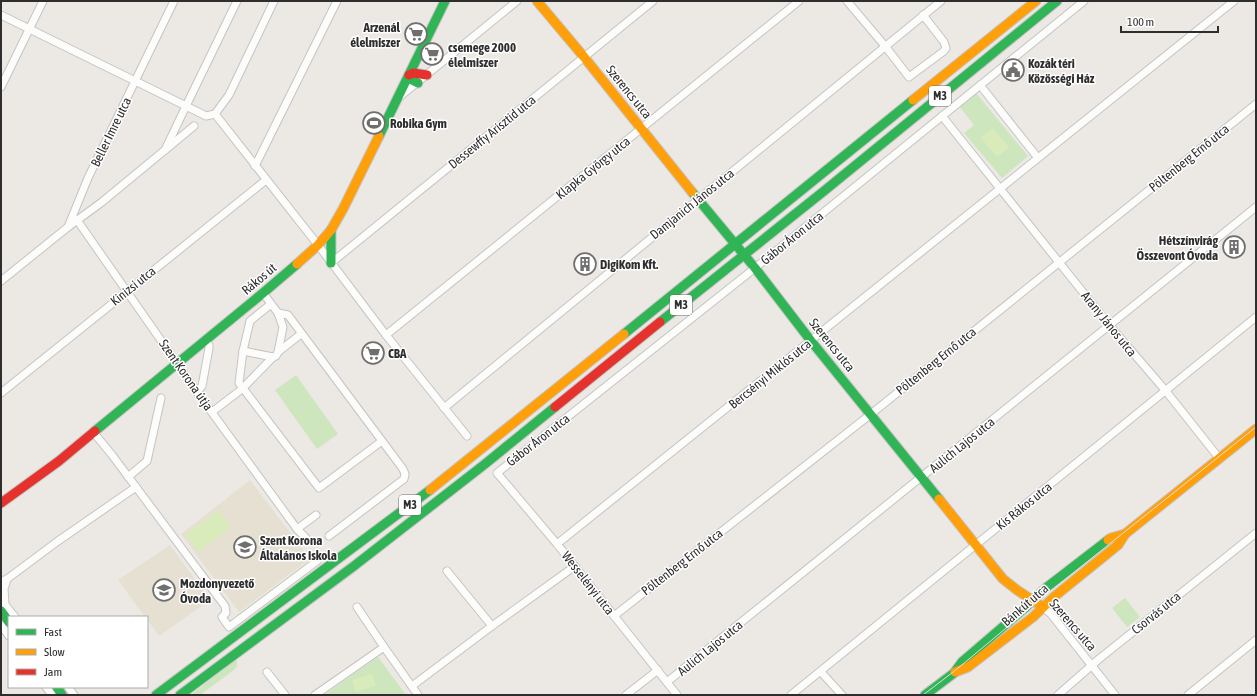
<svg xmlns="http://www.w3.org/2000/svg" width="1257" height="696" font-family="'Asap Condensed',sans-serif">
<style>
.education{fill:#e6e0d3}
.green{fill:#cee6be}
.pitch{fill:#d9eabb}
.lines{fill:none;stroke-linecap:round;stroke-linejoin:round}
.street-casing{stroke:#c5c4c5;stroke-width:9}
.fast-casing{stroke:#c5c4c5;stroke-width:11}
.slow-casing{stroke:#c5c4c5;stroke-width:11}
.jam-casing{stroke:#c5c4c5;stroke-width:11}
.street{stroke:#fcfcfb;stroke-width:7}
.fast{stroke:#30b455;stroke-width:9}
.slow{stroke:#ff9f0a;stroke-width:9}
.jam{stroke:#e5322d;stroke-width:9}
.tram{stroke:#dfdfe1;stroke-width:1}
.labels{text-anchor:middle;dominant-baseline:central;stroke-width:3;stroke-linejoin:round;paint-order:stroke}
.shield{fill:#fff;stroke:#6d6d6d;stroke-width:1}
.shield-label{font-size:12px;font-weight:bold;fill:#2e2e2e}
.poi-label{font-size:13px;font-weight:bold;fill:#2e2e2e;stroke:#fff;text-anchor:start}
.street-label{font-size:13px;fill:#2e2e2e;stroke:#fff}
</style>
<rect width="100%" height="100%" fill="#ece8e4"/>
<g class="education">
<polygon points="250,480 310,559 239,612 181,534"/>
<polygon points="170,545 210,600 159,636 147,619 147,617 145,617 118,580"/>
</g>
<g class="green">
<polygon points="976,93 1028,156 1002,178 964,133 974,125 959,106"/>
<polygon points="296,375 338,434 317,449 275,390"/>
<polygon points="1125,598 1140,617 1127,627 1112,608"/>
<polygon points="378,657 406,695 324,695"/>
<polygon points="236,660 237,662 237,666 234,670 200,695 191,695"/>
</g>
<g class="pitch">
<polygon points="993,128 1009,148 997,157 981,138"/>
<polygon points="219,510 231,528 198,552 185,534"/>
<polygon points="372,674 376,686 356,692 352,680"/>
</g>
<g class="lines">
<g class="street-casing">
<g id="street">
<polyline points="847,1 885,46 909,77 944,51 946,48 944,42 923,15"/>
<polyline points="1,15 186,106 237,1"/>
<polyline points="980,85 1038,158"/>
<polyline points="1,87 43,1"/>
<polyline points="398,98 517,1"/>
<polyline points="215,114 318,245 386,335 467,436"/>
<polyline points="215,114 229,95 274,1"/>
<polyline points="942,116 1110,326 1165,390 1219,458"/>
<polyline points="194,126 165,150 186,106 206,116 215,114"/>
<polyline points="165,150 102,202 68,227 88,178 174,1"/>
<polyline points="255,166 337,1"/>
<polyline points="77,220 197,392 297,529 306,538"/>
<polyline points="331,263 653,1"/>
<polyline points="1,281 68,227"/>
<polyline points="263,293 278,313 288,315 403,469 405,474 404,479 329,536"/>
<polyline points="271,304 250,321 243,351 239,383 319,488 382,441"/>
<polyline points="278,313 283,327 278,352"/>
<polyline points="386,335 799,1"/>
<polyline points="243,351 273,357"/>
<polyline points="197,392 202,386 209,348 209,345 205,340"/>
<polyline points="1,393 266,180"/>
<polyline points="444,408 694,203 941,1"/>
<polyline points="212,412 242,389 273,357 276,356 278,352 301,334"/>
<polyline points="94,433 112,455 225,606 226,613 222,617 229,627 317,561"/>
<polyline points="128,477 147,461 161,398"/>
<polyline points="297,529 316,515"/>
<polyline points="557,544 1234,1"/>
<polyline points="447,571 492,626"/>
<polyline points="1,582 7,579 58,541 136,487"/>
<polyline points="2,601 15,617"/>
<polyline points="5,604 4,589 7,579"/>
<polyline points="357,607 384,647 418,695"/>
<polyline points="1043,607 1051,614 1115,695"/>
<polyline points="614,616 871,414 1256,104"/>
<polyline points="1,625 9,636"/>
<polyline points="267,672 285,695"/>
<polyline points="821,672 842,695"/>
<polyline points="667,682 1256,207"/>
<polyline points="412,686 492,626 575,566"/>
<polyline points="46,687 52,695"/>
<polyline points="68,687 74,695"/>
<polyline points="315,695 384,647"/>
<polyline points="626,695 658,670"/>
<polyline points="677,695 557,544 497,473 755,268 1084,1"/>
<polyline points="791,695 1256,317"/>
<polyline points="1058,695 1099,659 1256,533"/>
<polyline points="1188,695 1256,640"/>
</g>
</g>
<g class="fast-casing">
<g id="fast">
<polyline points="409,75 410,79 418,83"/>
<polyline points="379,136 445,1"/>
<polyline points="692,192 755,268 811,341 939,499"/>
<polyline points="331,230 331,263"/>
<polyline points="660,322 824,191 1057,1"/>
<polyline points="624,334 913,100"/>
<polyline points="95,431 263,293 297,264"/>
<polyline points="1,611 9,622"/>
<polyline points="57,687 62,695"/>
<polyline points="156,695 430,490"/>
<polyline points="180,695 354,566 485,464 555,407"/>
<polyline points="925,695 954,673 962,662 1026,607 1047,587 1108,540"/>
</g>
</g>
<g class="slow-casing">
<g id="slow">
<polyline points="537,1 584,57 692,192"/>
<polyline points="913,100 1036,1"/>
<polyline points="297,264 318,245 331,230 343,209 379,136"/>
<polyline points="430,490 624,334"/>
<polyline points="939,499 1003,579 1017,590 1043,607"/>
<polyline points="1108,540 1111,538 1125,534 1256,429"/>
<polyline points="955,672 968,667 1033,617 1055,596 1118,545 1125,534"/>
</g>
</g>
<g class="jam-casing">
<g id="jam">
<polyline points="409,75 413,73 427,75"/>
<polyline points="555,407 660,322"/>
<polyline points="1,503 59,461 95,431"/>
</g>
</g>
<use href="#street" class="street"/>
<use href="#fast" class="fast"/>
<use href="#slow" class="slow"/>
<use href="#jam" class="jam"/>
<polyline class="tram" points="923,695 957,669 1053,589 1256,427"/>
</g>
<defs>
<g id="supermarket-ring" transform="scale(1.15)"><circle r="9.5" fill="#fff" stroke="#706f6e" stroke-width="1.5"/><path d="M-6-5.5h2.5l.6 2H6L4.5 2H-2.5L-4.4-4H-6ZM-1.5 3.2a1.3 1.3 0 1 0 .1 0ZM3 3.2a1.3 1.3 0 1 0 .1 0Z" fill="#706f6e"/></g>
<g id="civic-ring" transform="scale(1.15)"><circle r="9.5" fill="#fff" stroke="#706f6e" stroke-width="1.5"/><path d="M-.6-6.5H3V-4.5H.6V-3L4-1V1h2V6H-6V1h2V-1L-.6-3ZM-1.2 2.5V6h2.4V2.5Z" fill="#706f6e"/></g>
<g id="stadium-ring" transform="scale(1.15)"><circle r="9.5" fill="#fff" stroke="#706f6e" stroke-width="1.5"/><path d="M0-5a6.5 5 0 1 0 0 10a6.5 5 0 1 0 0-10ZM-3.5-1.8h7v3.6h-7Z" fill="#706f6e"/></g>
<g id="building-ring" transform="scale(1.15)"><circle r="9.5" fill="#fff" stroke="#706f6e" stroke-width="1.5"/><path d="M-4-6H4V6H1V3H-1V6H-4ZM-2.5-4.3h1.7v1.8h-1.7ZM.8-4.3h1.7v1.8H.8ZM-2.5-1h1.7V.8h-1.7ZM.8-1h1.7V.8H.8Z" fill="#706f6e"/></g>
<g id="school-ring" transform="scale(1.15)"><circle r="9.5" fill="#fff" stroke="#706f6e" stroke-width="1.5"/><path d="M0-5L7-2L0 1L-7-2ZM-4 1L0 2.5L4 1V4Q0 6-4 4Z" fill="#706f6e"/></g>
</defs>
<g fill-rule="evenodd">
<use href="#supermarket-ring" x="416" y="34"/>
<use href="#supermarket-ring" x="432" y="54"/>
<use href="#civic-ring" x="1013" y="70"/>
<use href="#stadium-ring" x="374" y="123"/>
<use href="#building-ring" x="1234" y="247"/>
<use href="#building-ring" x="585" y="264"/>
<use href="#supermarket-ring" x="373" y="353"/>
<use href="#school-ring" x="245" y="547"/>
<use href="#school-ring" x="164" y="590"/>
</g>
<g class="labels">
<g class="shield">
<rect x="929" y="86" width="22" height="20" rx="3"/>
<rect x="670" y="295" width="22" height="20" rx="3"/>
<rect x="399" y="495" width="22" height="20" rx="3"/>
</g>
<g class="shield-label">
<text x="940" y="96">M3</text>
<text x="681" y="305">M3</text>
<text x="410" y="505">M3</text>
</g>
<g class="poi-label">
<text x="400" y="27" text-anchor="end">Arzenál<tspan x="400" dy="15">élelmiszer</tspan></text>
<text x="448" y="47">csemege 2000<tspan x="448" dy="15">élelmiszer</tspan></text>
<text x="1028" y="63">Kozák téri<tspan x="1028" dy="15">Közösségi Ház</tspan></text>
<text x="390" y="123">Robika Gym</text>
<text x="1218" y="240" text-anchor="end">Hétszínvirág<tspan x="1218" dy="15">Összevont Óvoda</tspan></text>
<text x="600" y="264">DigiKom Kft.</text>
<text x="388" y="353">CBA</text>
<text x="260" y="540">Szent Korona<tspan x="260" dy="15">Általános Iskola</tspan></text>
<text x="180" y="583">Mozdonyvezető<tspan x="180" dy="15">Óvoda</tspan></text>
</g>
<g class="street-label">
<text transform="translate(629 92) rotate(51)">Szerencs utca</text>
<text transform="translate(111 132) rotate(-64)">Beller Imre utca</text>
<text transform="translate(492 132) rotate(-39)">Dessewffy Arisztid utca</text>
<text transform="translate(1189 158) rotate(-39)">Pöltenberg Ernő utca</text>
<text transform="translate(593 168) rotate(-39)">Klapka György utca</text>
<text transform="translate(692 204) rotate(-39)">Damjanich János utca</text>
<text transform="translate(792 238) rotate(-39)">Gábor Áron utca</text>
<text transform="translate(259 279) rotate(-40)">Rákos út</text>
<text transform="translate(133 286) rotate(-39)">Kinizsi utca</text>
<text transform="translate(1109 324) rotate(51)">Arany János utca</text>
<text transform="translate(832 345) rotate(51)">Szerencs utca</text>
<text transform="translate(936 361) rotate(-39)">Pöltenberg Ernő utca</text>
<text transform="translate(770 374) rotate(-39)">Bercsényi Miklós utca</text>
<text transform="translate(186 375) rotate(55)">Szent Korona útja</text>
<text transform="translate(538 440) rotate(-38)">Gábor Áron utca</text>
<text transform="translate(962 445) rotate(-39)">Aulich Lajos utca</text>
<text transform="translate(1024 506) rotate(-39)">Kis Rákos utca</text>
<text transform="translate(682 562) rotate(-38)">Pöltenberg Ernő utca</text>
<text transform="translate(588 583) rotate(52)">Wesselényi utca</text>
<text transform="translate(1025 605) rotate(-41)">Bánkút utca</text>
<text transform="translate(1156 613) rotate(-39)">Csorvás utca</text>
<text transform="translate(1073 625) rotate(49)">Szerencs utca</text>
<text transform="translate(710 648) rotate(-39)">Aulich Lajos utca</text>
</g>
</g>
<rect width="1257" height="696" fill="none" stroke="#2e2e2e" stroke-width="4"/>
<rect x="8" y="616" width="140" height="72" fill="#ffffff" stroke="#ababab"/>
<rect x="16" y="629" width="20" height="6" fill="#30b455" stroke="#ababab"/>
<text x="44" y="636" font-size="12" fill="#2e2e2e">Fast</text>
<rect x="16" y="649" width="20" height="6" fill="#ff9f0a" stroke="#ababab"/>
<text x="44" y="656" font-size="12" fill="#2e2e2e">Slow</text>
<rect x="16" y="669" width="20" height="6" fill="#e5322d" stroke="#ababab"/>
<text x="44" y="676" font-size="12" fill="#2e2e2e">Jam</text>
<path d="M1121 26v6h97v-6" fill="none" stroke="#2e2e2e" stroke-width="2"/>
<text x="1127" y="26" font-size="12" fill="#2e2e2e" stroke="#ffffff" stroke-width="3" paint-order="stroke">100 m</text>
</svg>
